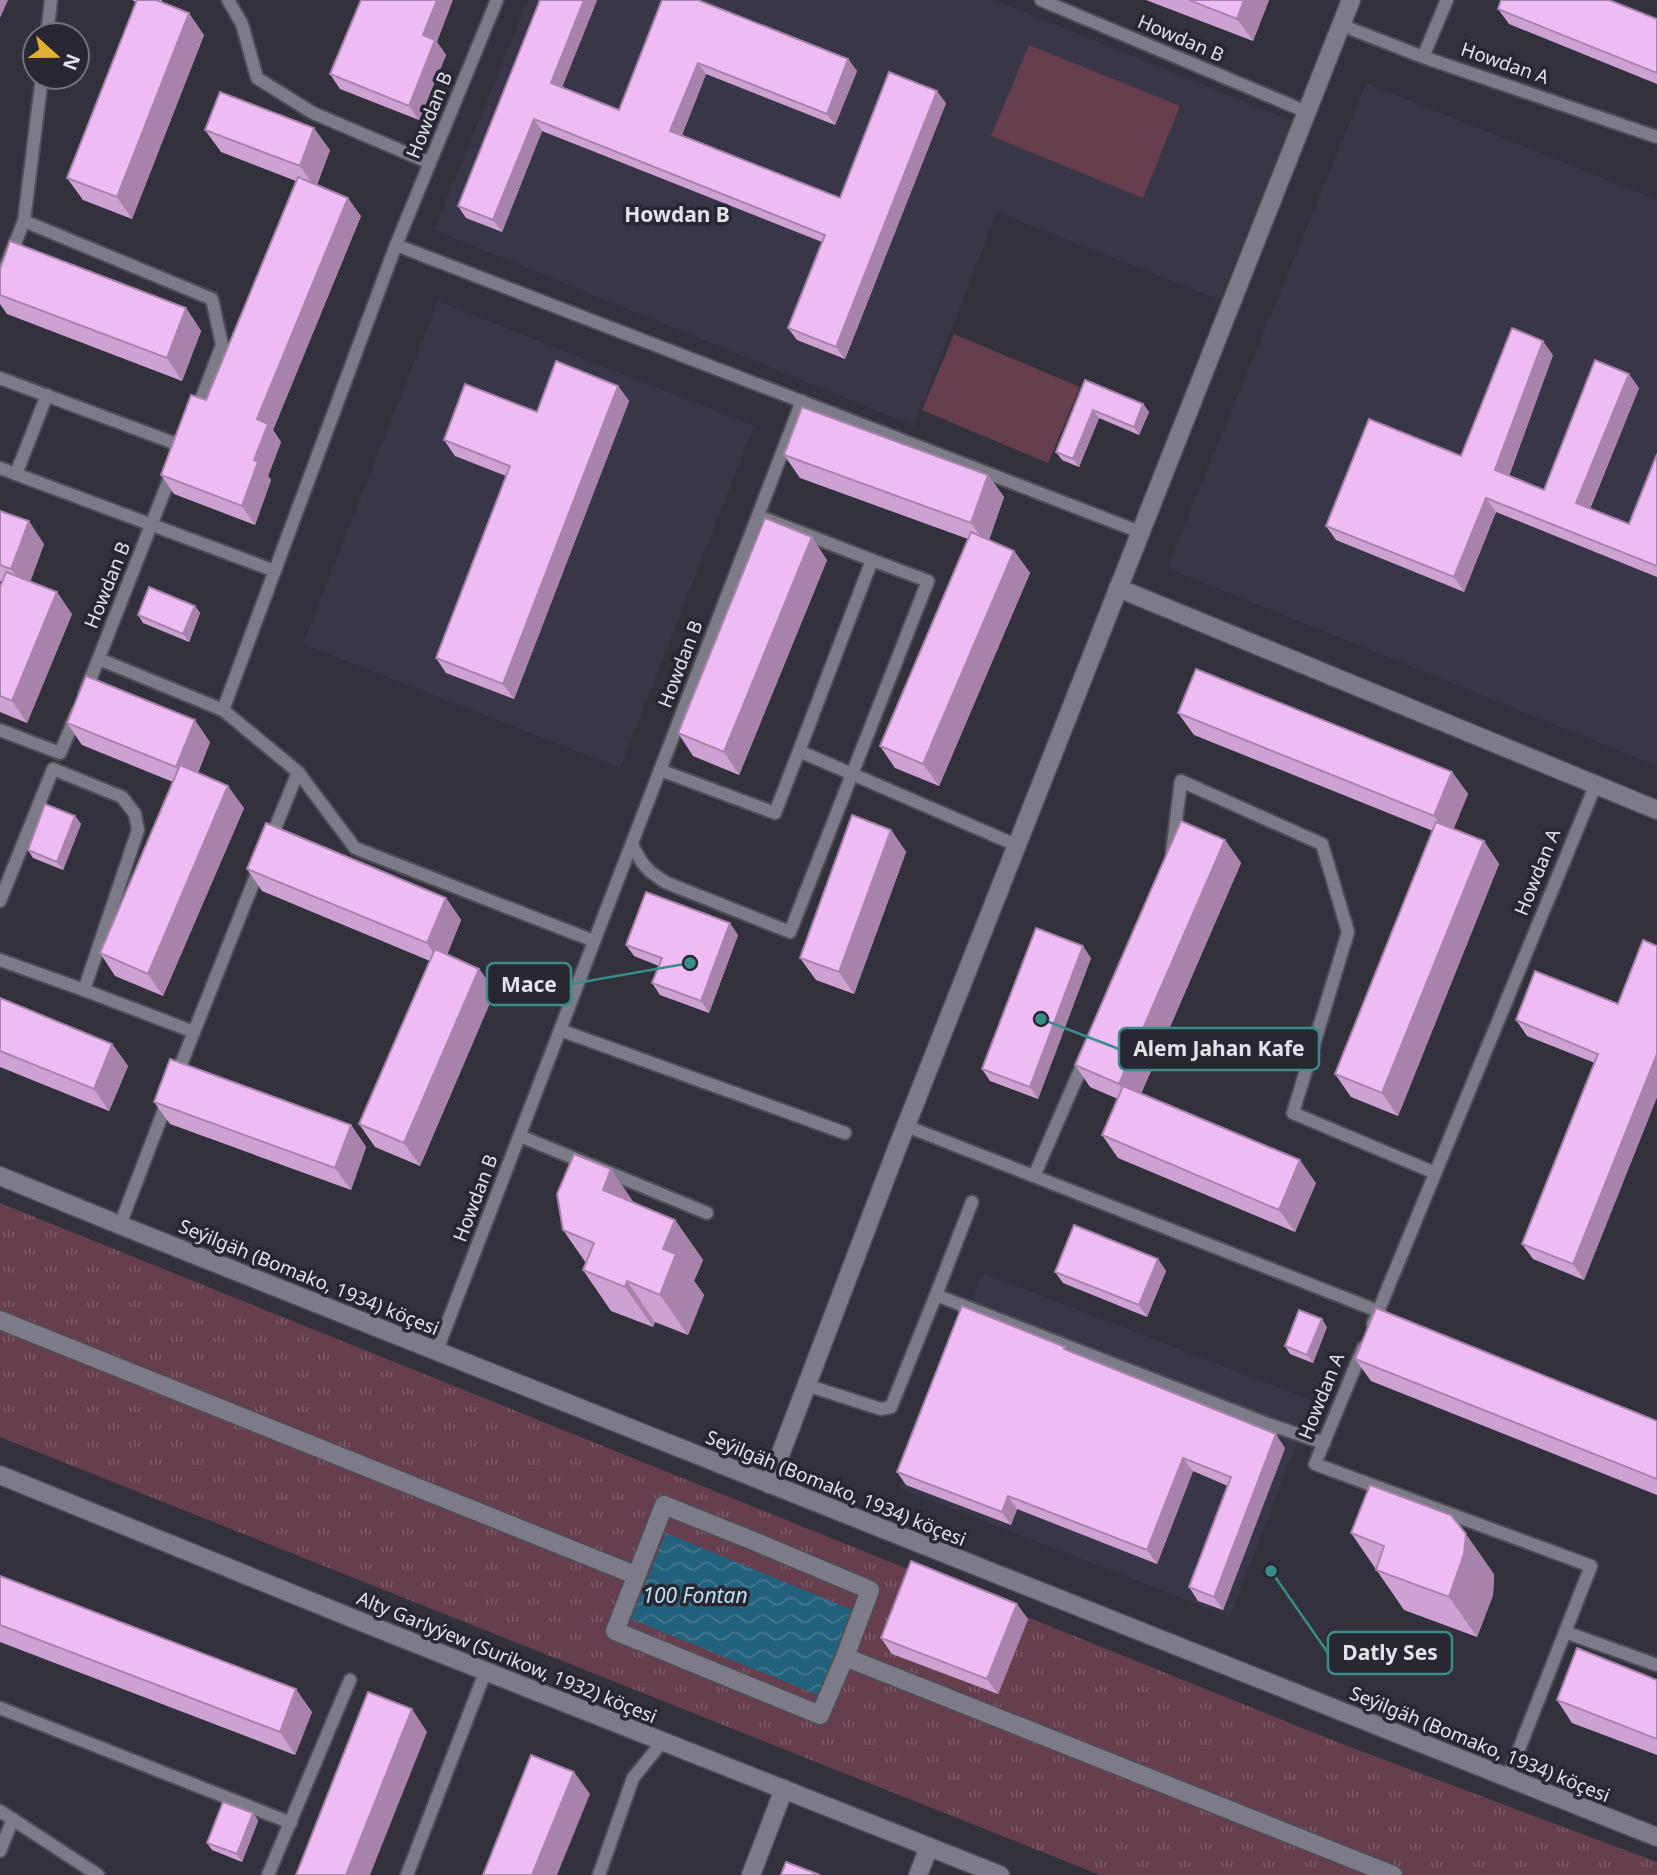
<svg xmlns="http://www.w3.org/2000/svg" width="1657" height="1875" font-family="'Noto Sans',sans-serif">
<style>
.built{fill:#393647}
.park{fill:url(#park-tufts)}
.pitch{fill:#663e4e}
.water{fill:url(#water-waves)}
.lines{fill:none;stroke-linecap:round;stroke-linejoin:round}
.lane-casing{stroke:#4f4e56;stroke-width:16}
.street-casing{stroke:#4f4e56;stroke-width:21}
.secondary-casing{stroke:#4f4e56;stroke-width:21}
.lane{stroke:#7c7b87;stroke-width:12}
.street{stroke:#7c7b87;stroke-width:18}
.secondary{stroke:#7c7b87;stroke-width:18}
.wall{fill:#cea1d3}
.shaded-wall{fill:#a783ac}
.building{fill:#efbbf5;stroke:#a783ac;stroke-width:2}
.labels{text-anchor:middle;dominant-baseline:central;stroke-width:7;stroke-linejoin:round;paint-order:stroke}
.street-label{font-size:19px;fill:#e3e2e9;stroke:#292832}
.neighbourhood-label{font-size:21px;font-weight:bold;fill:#e3e2e9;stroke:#292832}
.water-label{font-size:21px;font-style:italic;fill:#b9e1f6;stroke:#292832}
.leader{fill:none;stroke:#398c87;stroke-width:2.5}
.callout-dot{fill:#398c87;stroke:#292832;stroke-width:2.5}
.callout{fill:#292832;stroke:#398c87;stroke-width:2.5}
.callout-label{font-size:21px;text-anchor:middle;font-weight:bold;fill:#e3e2e9}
</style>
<defs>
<pattern id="park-tufts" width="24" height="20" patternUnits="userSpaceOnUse" patternTransform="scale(1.75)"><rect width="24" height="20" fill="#663e4e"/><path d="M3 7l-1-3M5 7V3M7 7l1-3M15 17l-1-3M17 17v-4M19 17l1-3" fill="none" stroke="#7c5a68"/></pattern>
<pattern id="water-waves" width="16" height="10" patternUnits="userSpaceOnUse" patternTransform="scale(1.75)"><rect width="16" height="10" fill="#23627d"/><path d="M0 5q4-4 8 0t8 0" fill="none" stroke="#43788f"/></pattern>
</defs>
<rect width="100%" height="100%" fill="#33323c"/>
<g class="built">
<polygon points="528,0 995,0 1292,121 1220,300 997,212 914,426 434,230"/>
<polygon points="1366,83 1657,200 1657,766 1167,568"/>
<polygon points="438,301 754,426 620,768 303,644"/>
<polygon points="983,1273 1313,1401 1230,1617 899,1488"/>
</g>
<polygon class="park" points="0,1203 1337,1742 1657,1862 1657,1875 1100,1875 0,1437"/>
<g class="pitch">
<polygon points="1029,45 1180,106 1143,198 991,136"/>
<polygon points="954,334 1080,387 1048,463 922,410"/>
</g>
<polygon class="water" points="666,1533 855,1611 820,1696 631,1619"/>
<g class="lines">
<g class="lane-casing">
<g id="lane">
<polyline points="228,0 242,24 257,78 313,113 430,163"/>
<polyline points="497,0 396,245 223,710 298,772 355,848 594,941"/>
<polyline points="1041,0 1307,112"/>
<polyline points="1341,25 1423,57 1657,137"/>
<polyline points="47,35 51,0"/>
<polyline points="1423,57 1447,0"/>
<polyline points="42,77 24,221 212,299 222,345 196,413"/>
<polyline points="396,245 1140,532"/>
<polyline points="0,281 24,221"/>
<polyline points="0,378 182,446"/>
<polyline points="0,468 275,571"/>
<polyline points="16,474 47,395"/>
<polyline points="761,517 872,560"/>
<polyline points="99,659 223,710"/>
<polyline points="85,693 172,472"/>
<polyline points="0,730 60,753 77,713"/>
<polyline points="660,770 775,813 799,751 1016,845"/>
<polyline points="269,843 298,772"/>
<path d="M632,844C641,864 648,872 667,883L790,932L928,581L872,560L799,751"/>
<polyline points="1172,852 1181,781 1322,844 1348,932 1293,1113 1435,1173"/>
<polyline points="0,901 53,769 122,797 135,814 138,830 84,990"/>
<polyline points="0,960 84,990 194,1032"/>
<polyline points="560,1030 845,1133"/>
<polyline points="176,1077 260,866"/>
<polyline points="906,1126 1378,1311"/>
<polyline points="520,1136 707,1213"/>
<polyline points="1034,1176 1085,1059"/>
<polyline points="120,1225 169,1097"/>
<polyline points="936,1295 972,1202"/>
<polyline points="1373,1324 1596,784"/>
<polyline points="1363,1348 1315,1464 1591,1566 1508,1777"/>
<polyline points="437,1350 802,401"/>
<polyline points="806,1385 881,1409 891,1407 936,1295 1268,1424 1324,1443"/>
<polyline points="1565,1632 1657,1665"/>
<polyline points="0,1708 291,1823"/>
<polyline points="0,1811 98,1875"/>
<polyline points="0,1851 13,1819"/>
<polyline points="268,1875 350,1680"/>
<polyline points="407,1875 486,1670"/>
<polyline points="599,1875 633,1778 663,1741"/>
</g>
</g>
<g class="street-casing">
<g id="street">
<polyline points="1118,588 1657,810"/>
<polyline points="0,1320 635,1575"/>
<polyline points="769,1484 896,1151 1351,0"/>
<polyline points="845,1657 820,1715 615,1631 664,1505 756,1542 870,1590 845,1657 1393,1875"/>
<polyline points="751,1875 784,1789"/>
<polyline points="918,1875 929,1847"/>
</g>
</g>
<g class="secondary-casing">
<g id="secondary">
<polyline points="0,1176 120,1225 1657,1837"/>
<polyline points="0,1475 374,1627 1000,1875"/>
</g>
</g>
<use href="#lane" class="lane"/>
<use href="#street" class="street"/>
<use href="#secondary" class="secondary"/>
</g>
<g class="wall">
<polygon points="132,0 162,0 162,2 204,35 132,219 83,200 67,178 136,2"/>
<polygon points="597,0 562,87 619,110 662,0 848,59 857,71 835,125 706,74 682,135 840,198 946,103 845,359 797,340 788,328 822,242 542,131 502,232 466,218 458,206"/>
<polygon points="1146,0 1269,0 1253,41"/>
<polygon points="1498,9 1657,19 1657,84 1509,24"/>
<polygon points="437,42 446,55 419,120 340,89 330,74"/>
<polygon points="205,130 330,150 317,185 361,216 273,430 281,442 268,476 271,480 255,525 174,494 161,475 206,400 296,181 221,152"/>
<polygon points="0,269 186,308 201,331 182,381 7,314 0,304"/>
<polygon points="1553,355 1509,476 1544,490 1639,388 1590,509 1629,524 1657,454 1657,577 1496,512 1464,592 1336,540 1326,526 1461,456"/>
<polygon points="1085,380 1143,404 1149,412 1139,435 1099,418 1079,467 1062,460 1056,452"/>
<polygon points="618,386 629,401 514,699 446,673 436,658 506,476 455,456 444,440"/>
<polygon points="784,455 988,475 1004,497 989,540 1014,551 1030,573 939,786 895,768 880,746 968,539 800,478"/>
<polygon points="0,511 44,544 30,581 72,614 27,723 0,712 0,587 2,582 0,581"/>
<polygon points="827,560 739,775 693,756 678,733"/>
<polygon points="195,606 200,613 189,642 143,623 138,615"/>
<polygon points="1178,713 1452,772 1468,794 1453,829 1484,841 1499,864 1398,1116 1351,1097 1335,1074 1433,831 1194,735"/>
<polygon points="67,723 210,742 198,773 244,808 163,996 115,976 100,953 173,782 82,745"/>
<polygon points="75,816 81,824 63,870 33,858 28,850"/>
<polygon points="891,830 906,852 854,994 816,980 800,958"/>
<polygon points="1225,840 1241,863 1141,1094 1316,1183 1295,1232 1118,1158 1102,1135 1118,1099 1090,1087 1075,1065"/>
<polygon points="247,869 446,898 461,920 447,955 479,969 495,991 420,1166 375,1147 359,1124 430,961 262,891"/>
<polygon points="738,935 709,1013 660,995 652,983 659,966 634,956 626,945"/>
<polygon points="1657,946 1657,1097 1584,1280 1533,1259 1522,1244 1595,1063 1527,1036 1516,1020 1618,1004"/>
<polygon points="1091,958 1038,1099 990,1081 982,1069"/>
<polygon points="0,998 112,1044 128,1066 109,1111 0,1067"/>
<polygon points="154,1102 351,1125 366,1147 351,1190 170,1124"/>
<polygon points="635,1203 675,1220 703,1260 694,1281 704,1295 688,1335 655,1322 653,1327 611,1311 583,1270 586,1263 563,1230"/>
<polygon points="1158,1259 1166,1271 1147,1317 1063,1283 1055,1272"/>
<polygon points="1327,1327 1313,1363 1290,1354 1285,1346"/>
<polygon points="1068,1351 1285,1448 1223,1610 1198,1601 1189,1587 1228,1486 1193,1471 1157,1564 1017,1509 1011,1525 906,1485 897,1472"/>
<polygon points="1355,1359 1657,1421 1657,1495 1371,1381"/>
<polygon points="1351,1533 1494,1574 1493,1595 1477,1637 1404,1610"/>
<polygon points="0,1576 312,1712 295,1755 0,1642"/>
<polygon points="1028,1619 998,1694 892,1654 881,1638"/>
<polygon points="1657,1680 1657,1755 1572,1723 1557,1700"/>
<polygon points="253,1813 258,1821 242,1862 212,1850 207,1843"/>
</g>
<g class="shaded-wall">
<polygon points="0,0 8,0 0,18"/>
<polygon points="437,0 453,0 437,42 446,55 419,120 409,106 423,35"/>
<polygon points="584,0 597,0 559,95 551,83"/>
<polygon points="1244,0 1269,0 1253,41 1237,19"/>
<polygon points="189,13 204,35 132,219 117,197"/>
<polygon points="848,59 857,71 835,125 827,114"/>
<polygon points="698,63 706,74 679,143 670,131"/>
<polygon points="937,91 946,103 845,359 836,347"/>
<polygon points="534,119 542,131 502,232 493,220"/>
<polygon points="314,128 330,150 315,188 300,166"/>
<polygon points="348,198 361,216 273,430 281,442 268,476 271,480 255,525 242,506 257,419"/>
<polygon points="186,308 201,331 182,381 167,358"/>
<polygon points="1543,341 1553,355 1505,485 1495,470"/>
<polygon points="1629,374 1639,388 1586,517 1576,503"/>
<polygon points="618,386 629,401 514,699 503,684"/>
<polygon points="1143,404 1149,412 1139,435 1134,427"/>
<polygon points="1093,410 1099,418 1079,467 1073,459"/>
<polygon points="988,475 1004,497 987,545 971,523"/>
<polygon points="1486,498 1496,512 1464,592 1454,577"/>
<polygon points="29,521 44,544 27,591 11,569"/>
<polygon points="812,537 827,560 739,775 724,752"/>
<polygon points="1014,551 1030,573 939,786 923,764"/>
<polygon points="57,592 72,614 27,723 12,701"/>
<polygon points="195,606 200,613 189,642 183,634"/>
<polygon points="195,720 210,742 191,789 176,767"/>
<polygon points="1452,772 1468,794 1450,838 1434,816"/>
<polygon points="228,786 244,808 163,996 148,974"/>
<polygon points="75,816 81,824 63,870 57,862"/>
<polygon points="891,830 906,852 854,994 839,972"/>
<polygon points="1225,840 1241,863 1135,1107 1119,1084"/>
<polygon points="1484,841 1499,864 1398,1116 1382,1093"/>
<polygon points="446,898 461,920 442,966 427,943"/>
<polygon points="730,923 738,935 709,1013 701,1001"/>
<polygon points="1083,946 1091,958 1038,1099 1030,1087"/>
<polygon points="479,969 495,991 420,1166 404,1143"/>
<polygon points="112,1044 128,1066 109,1111 94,1089"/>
<polygon points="1657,1054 1657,1097 1584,1280 1573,1264"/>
<polygon points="351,1125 366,1147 351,1190 335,1168"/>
<polygon points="1300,1160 1316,1183 1295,1232 1279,1210"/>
<polygon points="611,1169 639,1210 603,1190"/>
<polygon points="675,1220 703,1260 694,1281 704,1295 688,1335 660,1295 663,1249"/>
<polygon points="1158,1259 1166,1271 1147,1317 1139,1305"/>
<polygon points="627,1281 655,1322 653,1327 625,1287"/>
<polygon points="1322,1319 1327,1327 1313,1363 1307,1355"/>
<polygon points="1276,1434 1285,1448 1223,1610 1214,1597"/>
<polygon points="1183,1458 1193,1471 1157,1564 1147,1550"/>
<polygon points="1008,1496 1017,1509 1011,1525 1002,1512"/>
<polygon points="1466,1534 1494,1574 1493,1595 1477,1637 1449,1597"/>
<polygon points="1017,1604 1028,1619 998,1694 987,1679"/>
<polygon points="296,1689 312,1712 295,1755 280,1732"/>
<polygon points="412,1709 427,1732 370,1875 346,1875"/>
<polygon points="574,1772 590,1794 557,1875 532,1875"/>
<polygon points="253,1813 258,1821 242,1862 237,1854"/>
</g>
<g class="building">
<polygon points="137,0 156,0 189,13 117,197 67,178"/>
<polygon points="361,0 437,0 423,35 435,40 409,106 330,74"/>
<polygon points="540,0 584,0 551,83 619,110 662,0 698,0 848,59 827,114 698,63 670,131 840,198 889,72 937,91 836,347 788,328 825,235 534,119 493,220 458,206"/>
<polygon points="1189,0 1244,0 1237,19"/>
<polygon points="1501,0 1609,0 1657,19 1657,73 1498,9"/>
<polygon points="220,92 314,128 300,166 205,130"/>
<polygon points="298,177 348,198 257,419 268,424 254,460 258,462 242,506 161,475 191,395 206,400"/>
<polygon points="10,241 186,308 167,358 0,295 0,269"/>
<polygon points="1512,328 1543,341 1495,470 1544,490 1595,360 1629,374 1576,503 1629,524 1657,454 1657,566 1486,498 1454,577 1326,526 1369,419 1461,456"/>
<polygon points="556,361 618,386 503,684 436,658 510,466 444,440 465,384 537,412"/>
<polygon points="1085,380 1143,404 1134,427 1093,410 1073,459 1056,452"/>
<polygon points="802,407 988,475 971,523 784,455"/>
<polygon points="0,511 29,521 11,569 0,565"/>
<polygon points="765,518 812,537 724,752 678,733"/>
<polygon points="971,532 1014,551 923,764 880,746"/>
<polygon points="6,572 57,592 12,701 0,696 0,587"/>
<polygon points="149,587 195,606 183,634 138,615"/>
<polygon points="1196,669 1452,772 1434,816 1178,713"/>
<polygon points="86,676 195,720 176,767 67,723"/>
<polygon points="180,765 228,786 148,974 100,953"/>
<polygon points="45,804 75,816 57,862 28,850"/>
<polygon points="852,815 891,830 839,972 800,958"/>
<polygon points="1181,821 1225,840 1119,1084 1075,1065"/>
<polygon points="1436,822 1484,841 1382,1093 1335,1074"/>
<polygon points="266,823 446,898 427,943 247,869"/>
<polygon points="646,892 730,923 701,1001 652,983 662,958 626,945"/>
<polygon points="1036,928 1083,946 1030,1087 982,1069"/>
<polygon points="1643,940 1657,946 1657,1054 1573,1264 1522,1244 1598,1054 1516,1020 1535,971 1618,1004"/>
<polygon points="435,949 479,969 404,1143 359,1124"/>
<polygon points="0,998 112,1044 94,1089 0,1051"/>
<polygon points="170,1059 351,1125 335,1168 154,1102"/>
<polygon points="1123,1086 1300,1160 1279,1210 1102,1135"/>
<polygon points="574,1154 611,1169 603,1190 675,1220 663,1249 676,1254 660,1295 627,1281 625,1287 583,1270 594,1243 563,1230 557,1194"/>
<polygon points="1074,1225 1158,1259 1139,1305 1055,1272"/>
<polygon points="962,1306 1065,1347 1064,1349 1276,1434 1214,1597 1189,1587 1231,1477 1183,1458 1147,1550 1008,1496 1002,1512 897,1472"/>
<polygon points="1376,1308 1657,1421 1657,1479 1355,1359"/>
<polygon points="1299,1310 1322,1319 1307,1355 1285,1346"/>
<polygon points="1370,1485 1451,1515 1466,1534 1464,1554 1449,1597 1376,1570 1384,1546 1351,1533"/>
<polygon points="911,1561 1017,1604 987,1679 881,1638"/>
<polygon points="0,1576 296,1689 280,1732 0,1625"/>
<polygon points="1577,1648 1657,1680 1657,1739 1557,1700"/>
<polygon points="368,1692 412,1709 346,1875 296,1875"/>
<polygon points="531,1755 574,1772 532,1875 483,1875"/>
<polygon points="223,1802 253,1813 237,1854 207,1843"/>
<polygon points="786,1862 820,1875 781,1875"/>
</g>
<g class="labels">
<g class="street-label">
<text transform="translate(1181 38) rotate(23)">Howdan B</text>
<text transform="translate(1505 63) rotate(19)">Howdan A</text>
<text transform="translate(429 115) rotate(-68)">Howdan B</text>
<text transform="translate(107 585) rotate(-68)">Howdan B</text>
<text transform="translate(680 664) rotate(-69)">Howdan B</text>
<text transform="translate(1537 872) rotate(-68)">Howdan A</text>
<text transform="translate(475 1198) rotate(-69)">Howdan B</text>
<text transform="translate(309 1277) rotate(22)">Seýilgäh (Bomako, 1934) köçesi</text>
<text transform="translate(1321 1396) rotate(-68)">Howdan A</text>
<text transform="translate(836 1488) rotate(22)">Seýilgäh (Bomako, 1934) köçesi</text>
<text transform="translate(507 1657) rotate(22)">Alty Garlyýew (Surikow, 1932) köçesi</text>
<text transform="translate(1480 1744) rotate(22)">Seýilgäh (Bomako, 1934) köçesi</text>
</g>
<g class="neighbourhood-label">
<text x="677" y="214">Howdan B</text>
</g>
<g class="water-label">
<text x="695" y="1595">100 Fontan</text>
</g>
</g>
<path class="leader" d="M690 963L571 984M1041 1019L1119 1049M1271 1571L1328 1653"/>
<g class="callout-dot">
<circle cx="690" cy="963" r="7"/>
<circle cx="1041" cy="1019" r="7"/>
<circle cx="1271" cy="1571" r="7"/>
</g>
<g class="callout">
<rect x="487" y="963" width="84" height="42" rx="7"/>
<rect x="1119" y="1028" width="200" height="42" rx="7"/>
<rect x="1328" y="1632" width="124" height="42" rx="7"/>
</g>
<g class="callout-label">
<text x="529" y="992">Mace</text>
<text x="1219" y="1056">Alem Jahan Kafe</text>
<text x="1390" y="1660">Datly Ses</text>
</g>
<g transform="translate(56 56) rotate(111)"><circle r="33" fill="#292832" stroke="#73727b" stroke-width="2"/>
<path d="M0-5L12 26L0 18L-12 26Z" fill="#e1af34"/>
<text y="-10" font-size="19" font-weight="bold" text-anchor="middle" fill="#e3e2e9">N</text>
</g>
</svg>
